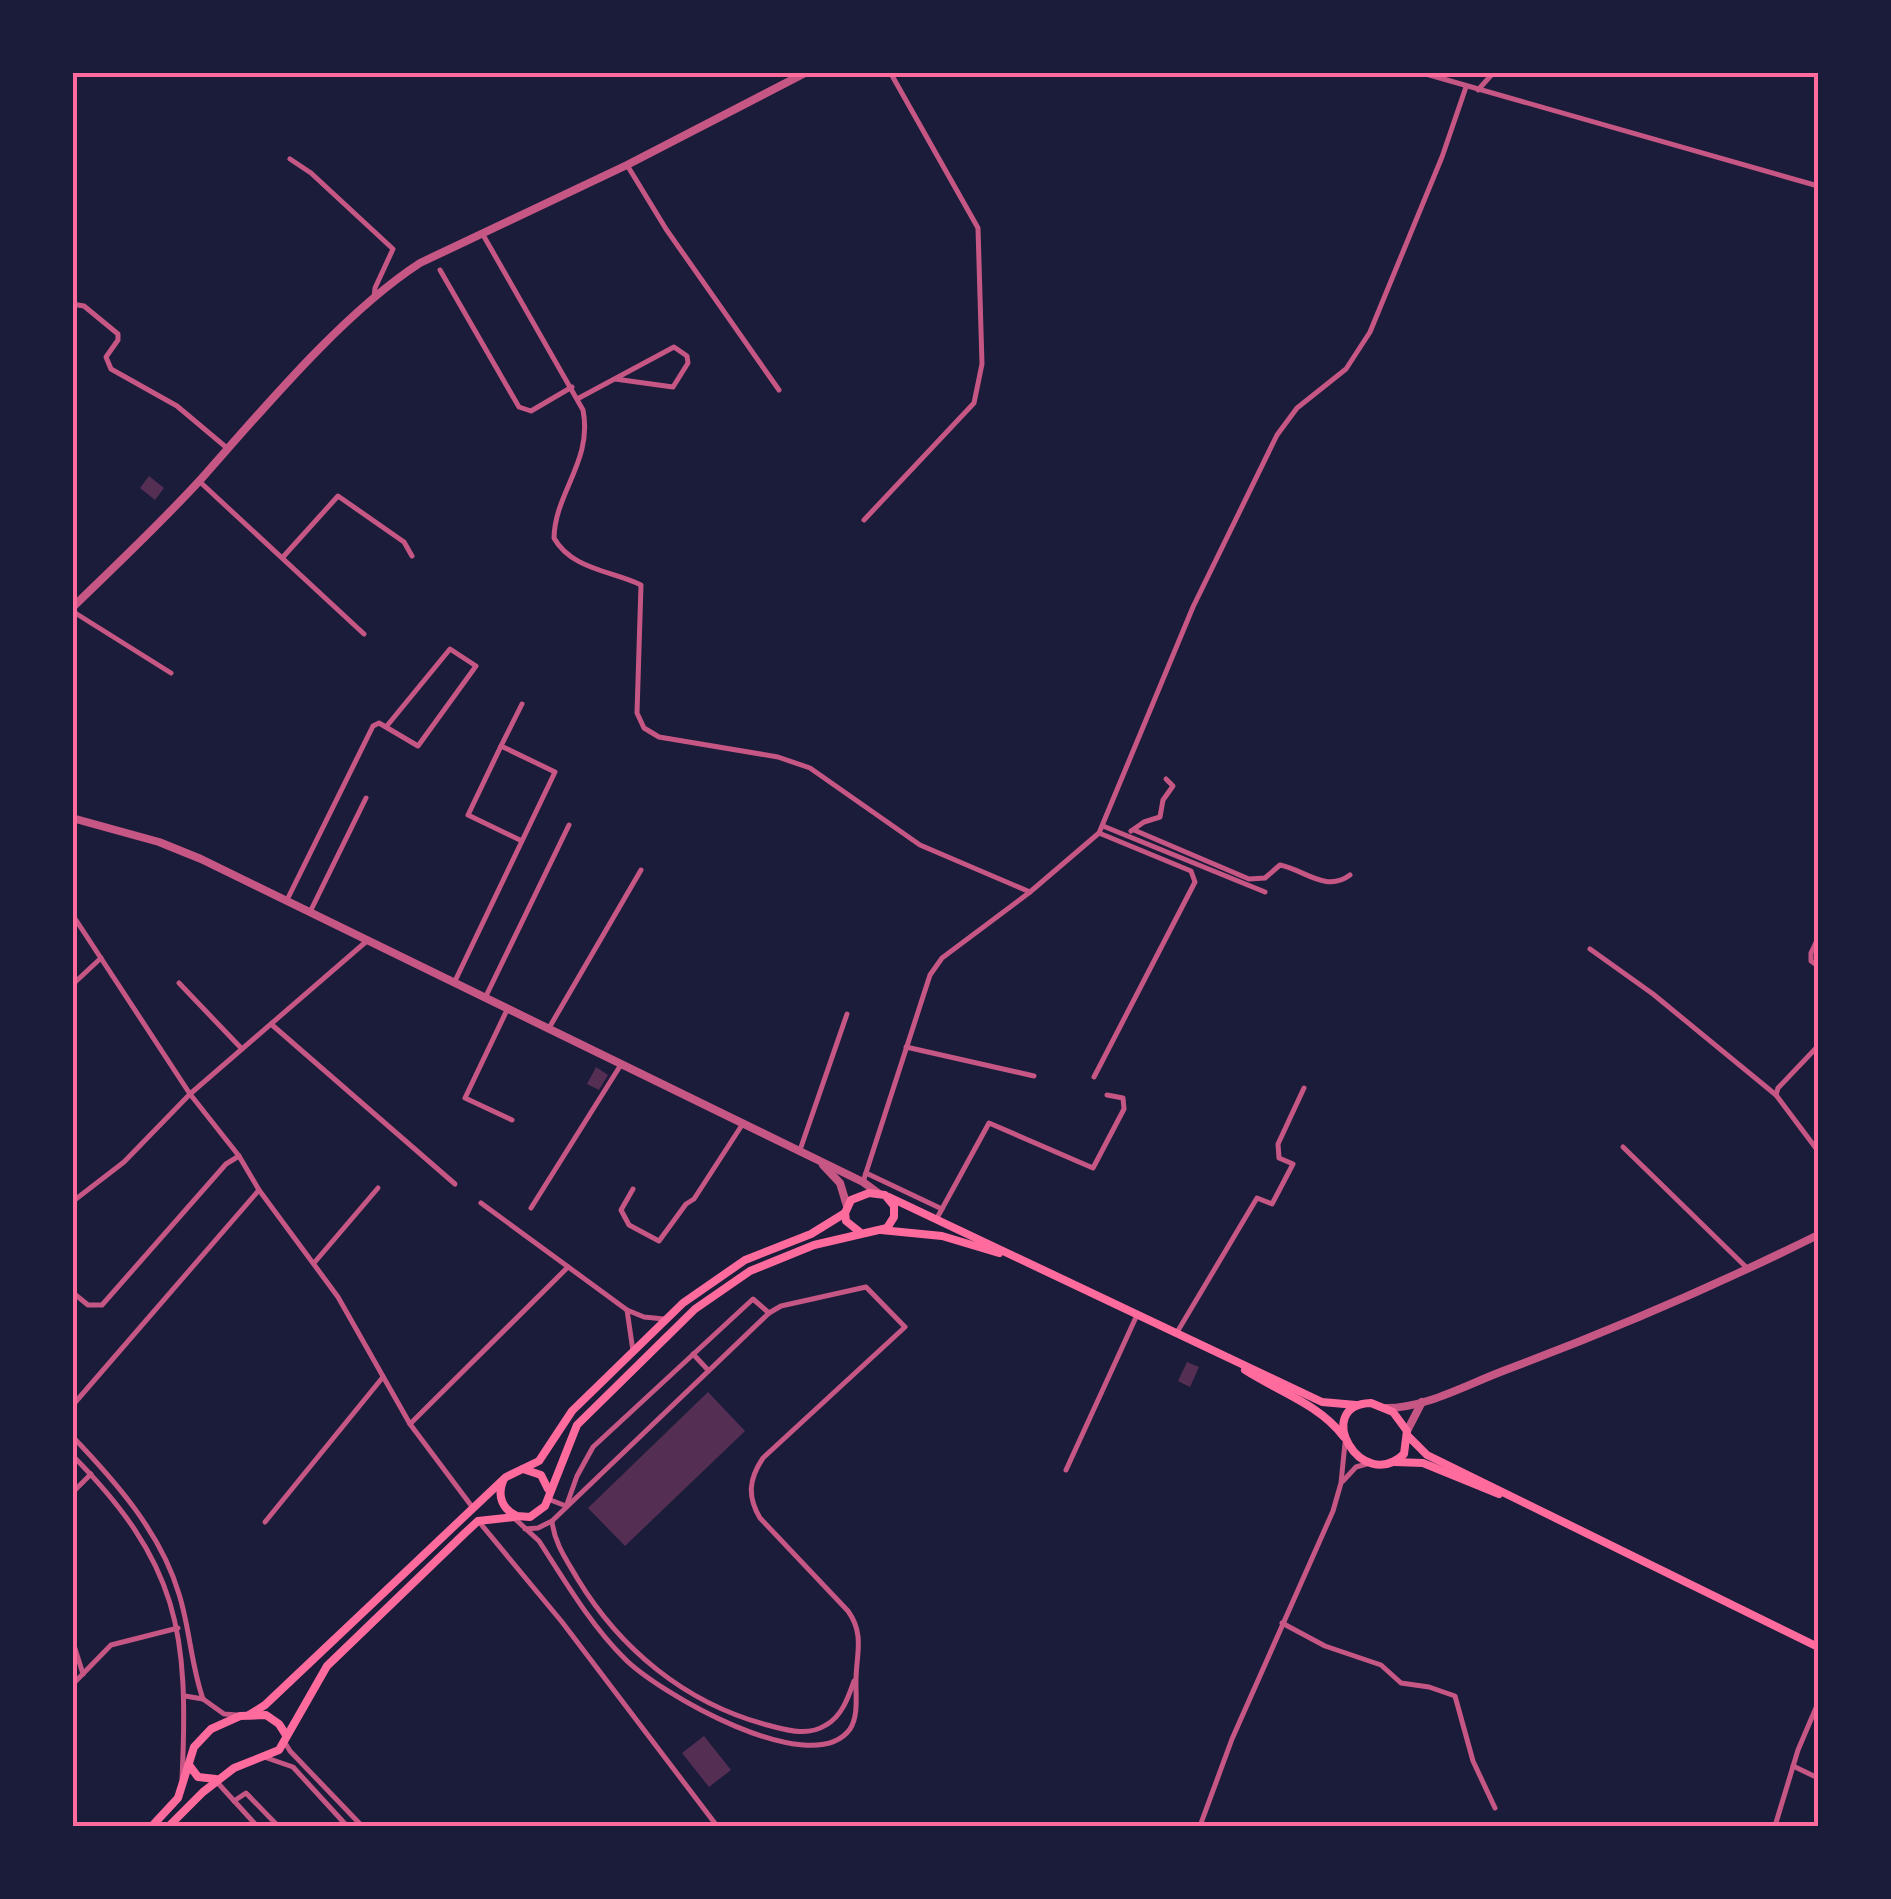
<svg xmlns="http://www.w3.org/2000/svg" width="1891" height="1899" font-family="'Crimson Pro',serif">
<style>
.building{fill:#542f53}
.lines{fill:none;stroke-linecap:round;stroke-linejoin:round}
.minor{stroke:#c65784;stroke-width:5}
.tertiary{stroke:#c65784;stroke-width:8}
.secondary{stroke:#ff6b9d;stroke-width:8}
.neatline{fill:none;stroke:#ff6b9d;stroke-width:4}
</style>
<rect width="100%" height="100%" fill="#1b1b3a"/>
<g class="building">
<polygon points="149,476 164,488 155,500 140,488"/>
<polygon points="596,1067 608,1075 599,1090 587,1084"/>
<polygon points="1187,1362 1199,1367 1190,1387 1178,1381"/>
<polygon points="708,1392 745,1431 625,1546 588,1508"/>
<polygon points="704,1736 731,1770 709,1787 682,1753"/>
</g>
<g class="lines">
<g class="minor">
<polyline points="1419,72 1818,186"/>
<polyline points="1478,90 1494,72"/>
<polyline points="290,159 311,173 393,249 375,288 374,298"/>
<polyline points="627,165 666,229 779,390"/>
<path d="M482,233L583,410C593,461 555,492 554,538C571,569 612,571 641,585L637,713L644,728L659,737L778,757L810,768L920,845L1030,892"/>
<polyline points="440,270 519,407 531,411 572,387"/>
<polyline points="72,304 84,306 118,334 118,340 106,357 111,369 177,406 227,448"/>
<polyline points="579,398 674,347 687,356 688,363 673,387 615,379"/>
<polyline points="199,481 364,634"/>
<polyline points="864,520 974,403 982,364 978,228 890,72"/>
<polyline points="283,557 338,496 404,542 412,556"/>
<polyline points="72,611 171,673"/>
<polyline points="501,746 522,704"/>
<polyline points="1103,826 1265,892"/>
<path d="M1134,830L1249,879L1265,878L1280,865C1305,870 1326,893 1350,875"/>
<polyline points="1131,831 1144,822 1160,817 1163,800 1173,786 1166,779"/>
<polyline points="287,900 373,726 379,723 418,746 476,666 450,649 386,727"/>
<polyline points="310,912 366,798"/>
<polyline points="72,914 190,1094 239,1156 259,1190 338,1297 410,1424 473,1508"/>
<polyline points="1818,938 1811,953 1811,961 1818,966"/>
<polyline points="1590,949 1653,994 1776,1095"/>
<polyline points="455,981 522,841 468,815 501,746 555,772 522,841"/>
<polyline points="179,983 242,1049"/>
<polyline points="72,985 101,958"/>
<polyline points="486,996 569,825"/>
<polyline points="507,1010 465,1098 512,1120"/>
<polyline points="271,1024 455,1184"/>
<polyline points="549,1028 641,870"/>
<polyline points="1818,1046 1778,1088 1776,1095 1818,1151"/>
<polyline points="906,1047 1034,1076"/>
<polyline points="1094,1077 1195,882 1191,871 1099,833"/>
<polyline points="1623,1147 1747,1268"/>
<polyline points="800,1150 847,1014"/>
<polyline points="866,1173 942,1209"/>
<polyline points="863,1182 930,975 942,958 1030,892 1099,833 1193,607 1277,435 1297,408 1346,369 1370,332 1442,157 1466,87"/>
<polyline points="633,1189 621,1210 629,1225 659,1241 686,1204 694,1199 742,1125"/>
<polyline points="72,1202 124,1162 190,1094 368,940"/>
<polyline points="481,1203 627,1310 644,1317 664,1319"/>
<polyline points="531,1208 622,1063"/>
<polyline points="937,1218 989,1123 1093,1168 1124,1109 1123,1098 1107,1095"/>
<polyline points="314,1263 378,1188"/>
<polyline points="72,1292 88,1305 102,1305 226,1164 239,1156"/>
<polyline points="627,1310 633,1351"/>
<polyline points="1176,1334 1257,1198 1272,1204 1293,1164 1279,1158 1278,1144 1304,1088"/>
<polyline points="693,1354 708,1370"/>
<polyline points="72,1406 259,1190"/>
<polyline points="410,1424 568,1267"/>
<path d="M72,1436C116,1482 161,1533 179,1594C190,1629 191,1665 203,1699L224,1714L237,1715"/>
<path d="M72,1455C179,1563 189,1632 182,1779"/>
<polyline points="1066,1470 1137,1315"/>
<polyline points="1343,1481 1356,1467 1370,1463"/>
<polyline points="72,1493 91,1474"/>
<polyline points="548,1499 566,1506"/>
<polyline points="567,1504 577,1476 593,1447 753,1299 769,1313"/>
<path d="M512,1516L539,1541C565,1581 590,1624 624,1658C657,1692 812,1782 850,1729C858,1717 856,1699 856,1685C855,1657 866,1636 848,1611L760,1518C747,1496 749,1479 763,1458L905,1327L866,1287L781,1306L769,1313L552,1521L538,1528L525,1529"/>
<polyline points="265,1522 383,1377"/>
<path d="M552,1522C555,1544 566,1559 577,1578C620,1649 685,1703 767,1725C787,1730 807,1737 826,1725C842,1716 848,1698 854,1681"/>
<polyline points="480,1523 562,1622 717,1826"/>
<polyline points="1282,1623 1325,1646 1381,1665 1401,1683 1429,1687 1455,1696 1473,1761 1495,1808"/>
<polyline points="72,1639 83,1674"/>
<polyline points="72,1685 111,1645 178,1628"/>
<polyline points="185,1696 203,1699"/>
<polyline points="284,1741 290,1751 362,1826"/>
<polyline points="267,1758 293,1767 347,1826"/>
<polyline points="1793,1766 1818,1778"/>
<polyline points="216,1781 257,1826"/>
<polyline points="234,1801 246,1793 278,1826"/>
<polyline points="1200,1826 1232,1739 1333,1511 1341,1483 1345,1443"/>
<polyline points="1775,1826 1798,1750 1818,1703"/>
</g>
<g class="tertiary">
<path d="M72,608C116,565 161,523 202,478C264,408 343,313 420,263L627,165L807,72"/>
<polyline points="72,818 159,842 201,859 863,1182 878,1193"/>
<polyline points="823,1165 840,1183 847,1206"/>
<path d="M1386,1408C1425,1408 1466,1385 1503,1371C1610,1331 1715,1286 1818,1235"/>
<polyline points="1407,1431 1422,1402"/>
</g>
<g class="secondary">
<polyline points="889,1197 1322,1402 1356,1405"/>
<polyline points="881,1230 942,1236 999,1253"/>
<path d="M1245,1370C1279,1392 1319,1404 1344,1437"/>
<path d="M1371,1403L1393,1412L1407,1431L1404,1454C1361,1495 1311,1405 1371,1403Z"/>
<polyline points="1407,1435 1427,1455 1818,1647"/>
<polyline points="1395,1462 1423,1463 1499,1494"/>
<polyline points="523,1469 541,1475 548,1489"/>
<path d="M503,1481C497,1496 502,1509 517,1516L530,1517L545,1506L577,1425L695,1309L750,1271L814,1245L887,1228L894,1217V1206L885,1195L869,1193L851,1200L845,1213L846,1221L861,1233"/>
<polyline points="249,1715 265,1705 506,1477 539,1461 572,1411 683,1303 745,1260 811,1234 845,1213"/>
<polyline points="189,1765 198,1777 216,1779"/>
<polyline points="152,1826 178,1798 194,1747 211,1729 240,1716 266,1715 279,1724 286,1735"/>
<polyline points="169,1826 203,1792 234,1768 279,1750 327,1666 465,1533 478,1521 514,1517"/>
</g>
</g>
<rect width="1891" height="1899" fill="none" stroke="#1b1b3a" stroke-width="150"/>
<rect x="75" y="75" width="1741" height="1749" class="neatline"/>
</svg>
